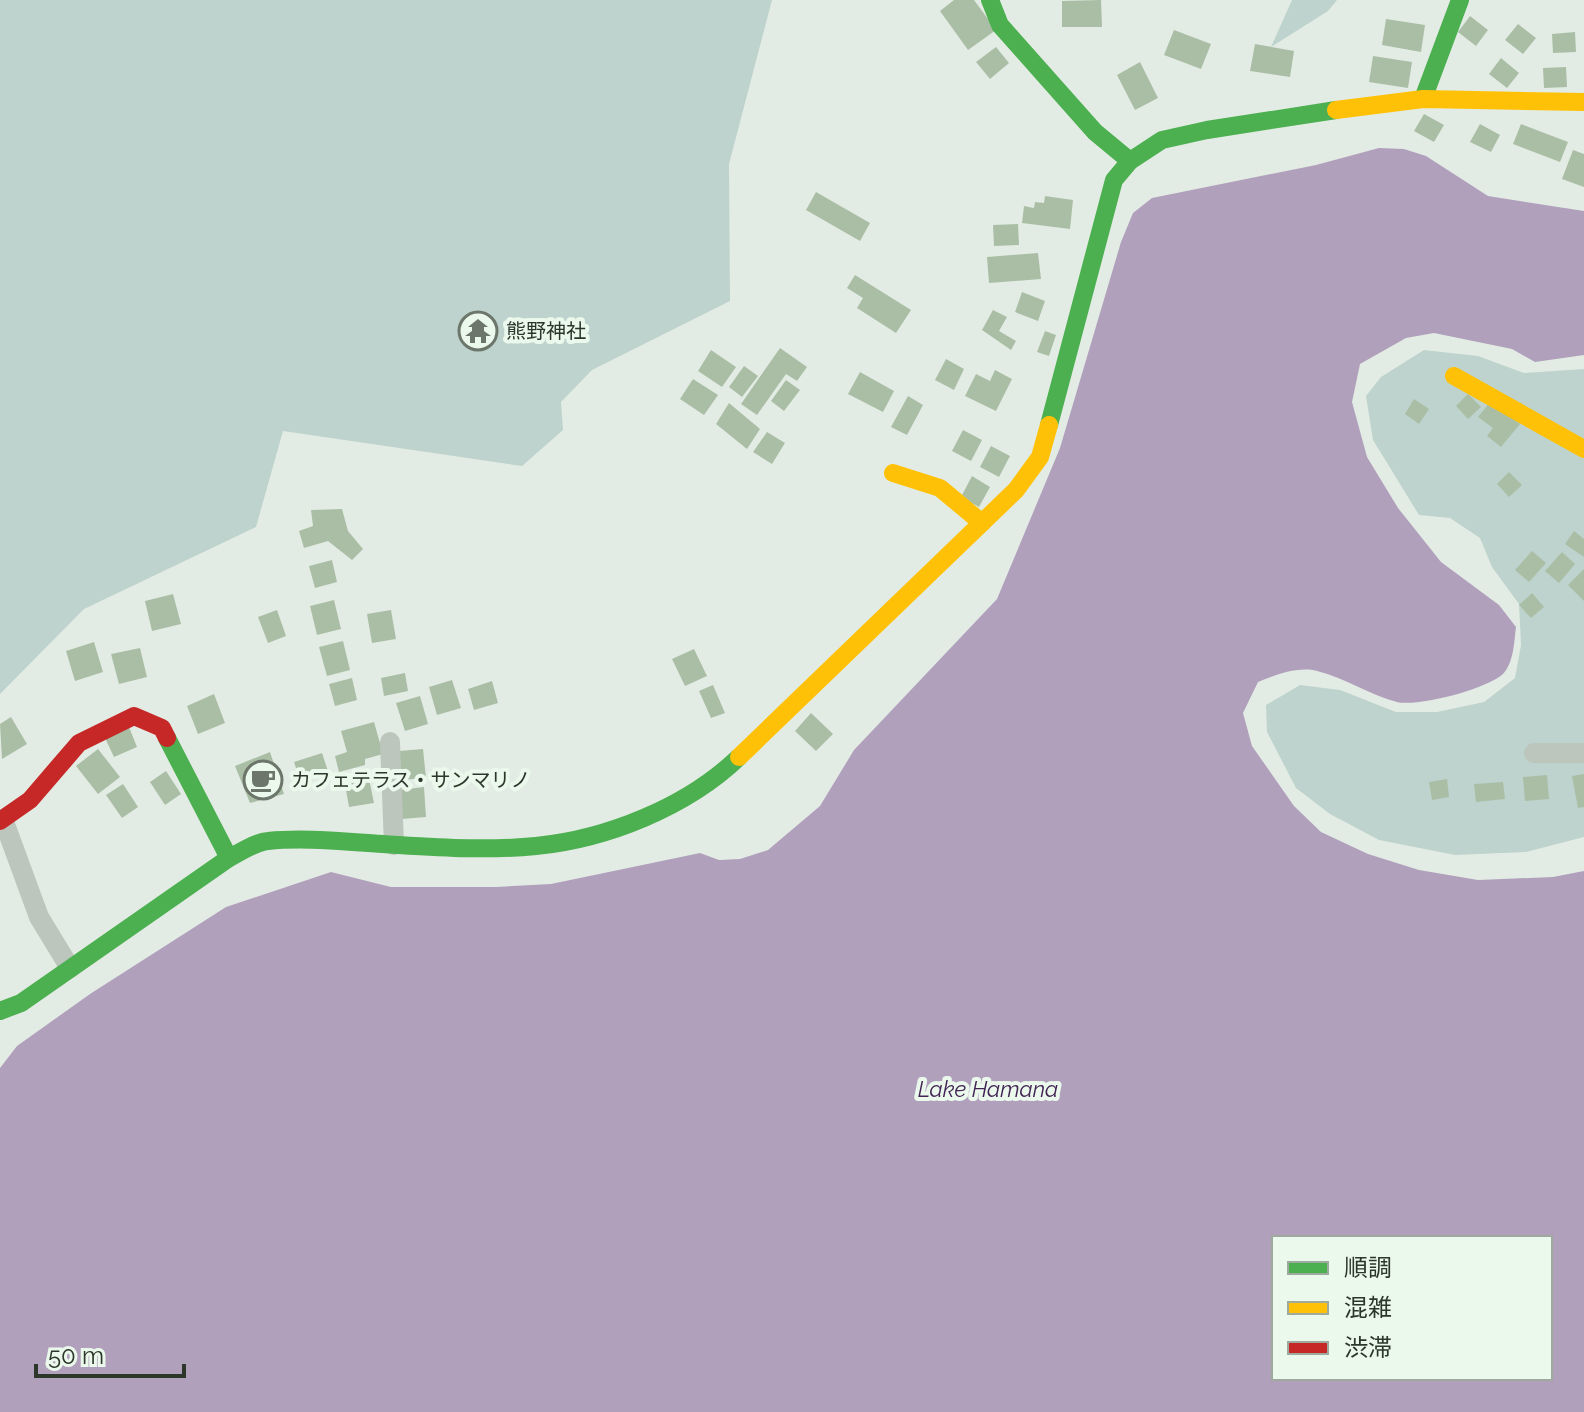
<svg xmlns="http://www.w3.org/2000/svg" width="1584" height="1412" font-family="Raleway,'Noto Sans JP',sans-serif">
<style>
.green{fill:#bed3cd}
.water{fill:#b0a0bc;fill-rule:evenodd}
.building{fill:#aabea6}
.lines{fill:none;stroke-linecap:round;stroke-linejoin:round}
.street{stroke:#bcc6bc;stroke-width:20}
.fast{stroke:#4caf50;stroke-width:18}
.slow{stroke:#ffc107;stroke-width:18}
.jam{stroke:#c62828;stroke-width:18}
.labels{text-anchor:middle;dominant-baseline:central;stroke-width:8;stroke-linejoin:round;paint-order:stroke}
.poi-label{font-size:20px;fill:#2c362a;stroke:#ebf8ec;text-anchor:start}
.water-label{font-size:22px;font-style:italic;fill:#412354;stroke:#ebf8ec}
</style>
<rect width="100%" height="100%" fill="#e3ece4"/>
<g class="green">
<polygon points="0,0 772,0 729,164 730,301 592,370 561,402 563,430 522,466 283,431 256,527 84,609 0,694"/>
<polygon points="1292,0 1337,0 1328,11 1271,47"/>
<polygon points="1424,350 1478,356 1524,373 1584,369 1584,837 1526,852 1455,855 1379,840 1330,814 1296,788 1267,732 1266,705 1300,685 1340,690 1396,712 1437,712 1484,702 1515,678 1521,645 1519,604 1492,567 1480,538 1450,518 1419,515 1373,440 1366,396 1381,377"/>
</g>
<path class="water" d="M1379,148L1404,149L1426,156L1488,196L1584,211V355L1535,362L1512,349L1434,333L1406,338L1360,364L1352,402L1367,457L1398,508L1441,562L1499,605L1516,627C1514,642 1514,662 1503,674C1487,689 1418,707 1397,702C1370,695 1345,678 1317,671C1298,666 1275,675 1258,682L1243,713L1252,746L1294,806L1321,832L1368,854L1419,870L1478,880L1553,877L1584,871V1412H0V1068L17,1046L90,994L226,907L331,872L391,887H496L551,884L700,853L719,860L740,859L768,850L820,806L854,750L997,599L1060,448L1121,242L1133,213L1152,198L1316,165ZM1274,1238H1550V1378H1274Z"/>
<g class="building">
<polygon points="954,0 974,0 996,30 968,50 940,11"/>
<polygon points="1101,0 1102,27 1062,27 1062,1"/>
<polygon points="1470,16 1488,30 1476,46 1458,32"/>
<polygon points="1386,19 1425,25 1421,52 1382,45"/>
<polygon points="1518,24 1536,38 1523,54 1505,40"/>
<polygon points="1174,30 1211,44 1201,69 1164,55"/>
<polygon points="1575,32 1576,52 1553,53 1552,34"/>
<polygon points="1255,44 1294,51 1290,77 1250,71"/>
<polygon points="996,47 1009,63 990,79 976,62"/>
<polygon points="1373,56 1412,62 1408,88 1369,82"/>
<polygon points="1501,58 1519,73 1507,88 1489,74"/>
<polygon points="1140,62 1158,98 1135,110 1117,75"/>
<polygon points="1566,67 1567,87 1544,88 1543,68"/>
<polygon points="1424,114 1444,125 1434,142 1414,131"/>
<polygon points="1480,124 1500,135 1491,152 1470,142"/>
<polygon points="1521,124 1568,142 1560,162 1513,144"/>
<polygon points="1573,150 1584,154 1584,187 1562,179"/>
<polygon points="816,192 870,223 860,241 806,210"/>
<polygon points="1045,196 1073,200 1070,229 1022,223 1024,206 1034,208 1035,202 1044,203"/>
<polygon points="1018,224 1019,245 994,246 993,225"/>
<polygon points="1038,253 1041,279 989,283 987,257"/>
<polygon points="855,275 911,310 896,333 857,308 863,298 847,288"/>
<polygon points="1022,292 1045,301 1038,321 1015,312"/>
<polygon points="993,310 1007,317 999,331 1016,341 1011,350 982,330"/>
<polygon points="1045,331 1056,335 1049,356 1037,352"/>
<polygon points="780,348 807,367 797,381 786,374 757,415 741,404"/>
<polygon points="711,350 736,367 722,387 698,371"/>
<polygon points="946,359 964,369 954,390 935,380"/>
<polygon points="744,366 758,376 742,397 729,387"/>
<polygon points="995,370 1012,379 996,411 965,396 976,374 990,381"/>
<polygon points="860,372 894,391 883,412 848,394"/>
<polygon points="693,379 718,395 704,415 680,399"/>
<polygon points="786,380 800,390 784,411 771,401"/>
<polygon points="1468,394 1481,407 1468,419 1456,406"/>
<polygon points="908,396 923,405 907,435 891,427"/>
<polygon points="1414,399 1429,409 1419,424 1405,414"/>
<polygon points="1491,401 1520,424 1501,447 1487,436 1493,428 1478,417"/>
<polygon points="729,403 760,429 747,449 716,424"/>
<polygon points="963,430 982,440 971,461 952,451"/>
<polygon points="767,432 785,443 772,464 753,452"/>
<polygon points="991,446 1010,456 999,477 980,467"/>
<polygon points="1509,472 1522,485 1509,497 1497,484"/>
<polygon points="972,476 990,487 979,507 961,497"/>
<polygon points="342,509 348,531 363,549 352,560 328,541 304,548 299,531 313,526 311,510"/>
<polygon points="1574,531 1584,539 1584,557 1565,544"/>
<polygon points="1532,551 1546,563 1529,582 1515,570"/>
<polygon points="1562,552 1575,564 1559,583 1545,571"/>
<polygon points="332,560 337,582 315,588 309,566"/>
<polygon points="1584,569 1584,601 1568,585"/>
<polygon points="1532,593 1544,607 1531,618 1519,605"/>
<polygon points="173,594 181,624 152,631 145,601"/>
<polygon points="334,600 341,629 317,635 310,606"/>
<polygon points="277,610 286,636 268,643 258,617"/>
<polygon points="391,610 396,639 372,643 367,614"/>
<polygon points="343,641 350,670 327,676 319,647"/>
<polygon points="94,642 103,672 75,681 66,651"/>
<polygon points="140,648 147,677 119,684 111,654"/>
<polygon points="694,649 707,676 685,686 672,659"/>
<polygon points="405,673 408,691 384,696 381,678"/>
<polygon points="352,678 357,700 335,706 329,684"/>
<polygon points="452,680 461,708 437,715 429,687"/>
<polygon points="492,681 498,703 474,710 468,689"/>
<polygon points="713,685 725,713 711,718 699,691"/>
<polygon points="214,694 225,723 198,734 187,706"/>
<polygon points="420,696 428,724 405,731 396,703"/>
<polygon points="811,713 833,734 816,751 795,731"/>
<polygon points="11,717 27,744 2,759 0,724"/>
<polygon points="374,722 383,754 365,759 365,765 339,772 335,756 347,752 341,731"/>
<polygon points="129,727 137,747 114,757 105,738"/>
<polygon points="98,749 120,777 98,794 76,766"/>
<polygon points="423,749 426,778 401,780 399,751"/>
<polygon points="270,752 284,794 250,803 235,766"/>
<polygon points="322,753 328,771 300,780 294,762"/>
<polygon points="166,771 181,794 165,805 150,782"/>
<polygon points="368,774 374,803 349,807 344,778"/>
<polygon points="1584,774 1584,807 1578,808 1572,776"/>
<polygon points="1547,775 1549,799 1525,801 1523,777"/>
<polygon points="1447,779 1449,797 1432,800 1429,782"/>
<polygon points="1503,782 1505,799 1476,802 1474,784"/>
<polygon points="123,784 138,807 122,818 106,795"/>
<polygon points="424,787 426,817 402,819 399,790"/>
</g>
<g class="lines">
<g class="street">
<polyline points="390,742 394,845"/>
<polyline points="1534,753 1584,753"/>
<polyline points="3,819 39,917 70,968"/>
</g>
<g class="fast">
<polyline points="990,0 1000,25 1095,132 1130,161"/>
<polyline points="1423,99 1460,0"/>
<polyline points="1049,425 1114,180 1130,161 1162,140 1207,130 1336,110"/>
<polyline points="167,738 229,858"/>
<path d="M0,1011L21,1003L229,858C241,852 255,842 268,841C305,837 346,842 383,844C434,847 485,851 536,846C607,839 687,807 739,757"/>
</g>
<g class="slow">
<polyline points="1336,110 1423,99 1584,102"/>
<polyline points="1454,376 1584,449"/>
<polyline points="893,473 940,488 982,523"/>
<polyline points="739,757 1016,490 1040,457 1049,425"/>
</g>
<polyline class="jam" points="0,821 30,800 79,743 134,716 162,728 167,738"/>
</g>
<defs>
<g id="temple-ring" transform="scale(2)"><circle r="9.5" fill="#ebf8ec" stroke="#6c766b" stroke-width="1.5"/><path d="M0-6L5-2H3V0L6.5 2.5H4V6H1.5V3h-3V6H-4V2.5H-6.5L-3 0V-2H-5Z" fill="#6c766b"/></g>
<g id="cafe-ring" transform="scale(2)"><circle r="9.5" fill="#ebf8ec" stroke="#6c766b" stroke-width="1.5"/><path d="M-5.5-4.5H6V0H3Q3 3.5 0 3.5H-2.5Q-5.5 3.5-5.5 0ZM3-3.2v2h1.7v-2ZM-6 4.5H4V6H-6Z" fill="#6c766b"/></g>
</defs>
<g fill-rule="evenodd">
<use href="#temple-ring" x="478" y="331"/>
<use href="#cafe-ring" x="263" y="780"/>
</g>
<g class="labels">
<g class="poi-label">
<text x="506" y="331">熊野神社</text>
<text x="291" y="780">カフェテラス・サンマリノ</text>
</g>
<g class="water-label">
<text x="988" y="1089">Lake Hamana</text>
</g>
</g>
<rect x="1272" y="1236" width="280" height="144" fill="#ebf8ec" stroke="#9faa9e" stroke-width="2"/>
<rect x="1288" y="1262" width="40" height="12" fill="#4caf50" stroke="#9faa9e" stroke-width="2"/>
<text x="1344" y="1276" font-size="24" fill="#2c362a">順調</text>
<rect x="1288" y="1302" width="40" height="12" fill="#ffc107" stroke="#9faa9e" stroke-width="2"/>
<text x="1344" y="1316" font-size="24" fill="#2c362a">混雑</text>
<rect x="1288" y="1342" width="40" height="12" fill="#c62828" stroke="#9faa9e" stroke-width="2"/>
<text x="1344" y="1356" font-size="24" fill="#2c362a">渋滞</text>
<path d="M36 1364v12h148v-12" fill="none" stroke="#2c362a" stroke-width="4"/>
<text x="48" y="1364" font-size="24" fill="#2c362a" stroke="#ebf8ec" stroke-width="6" paint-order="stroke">50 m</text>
</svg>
